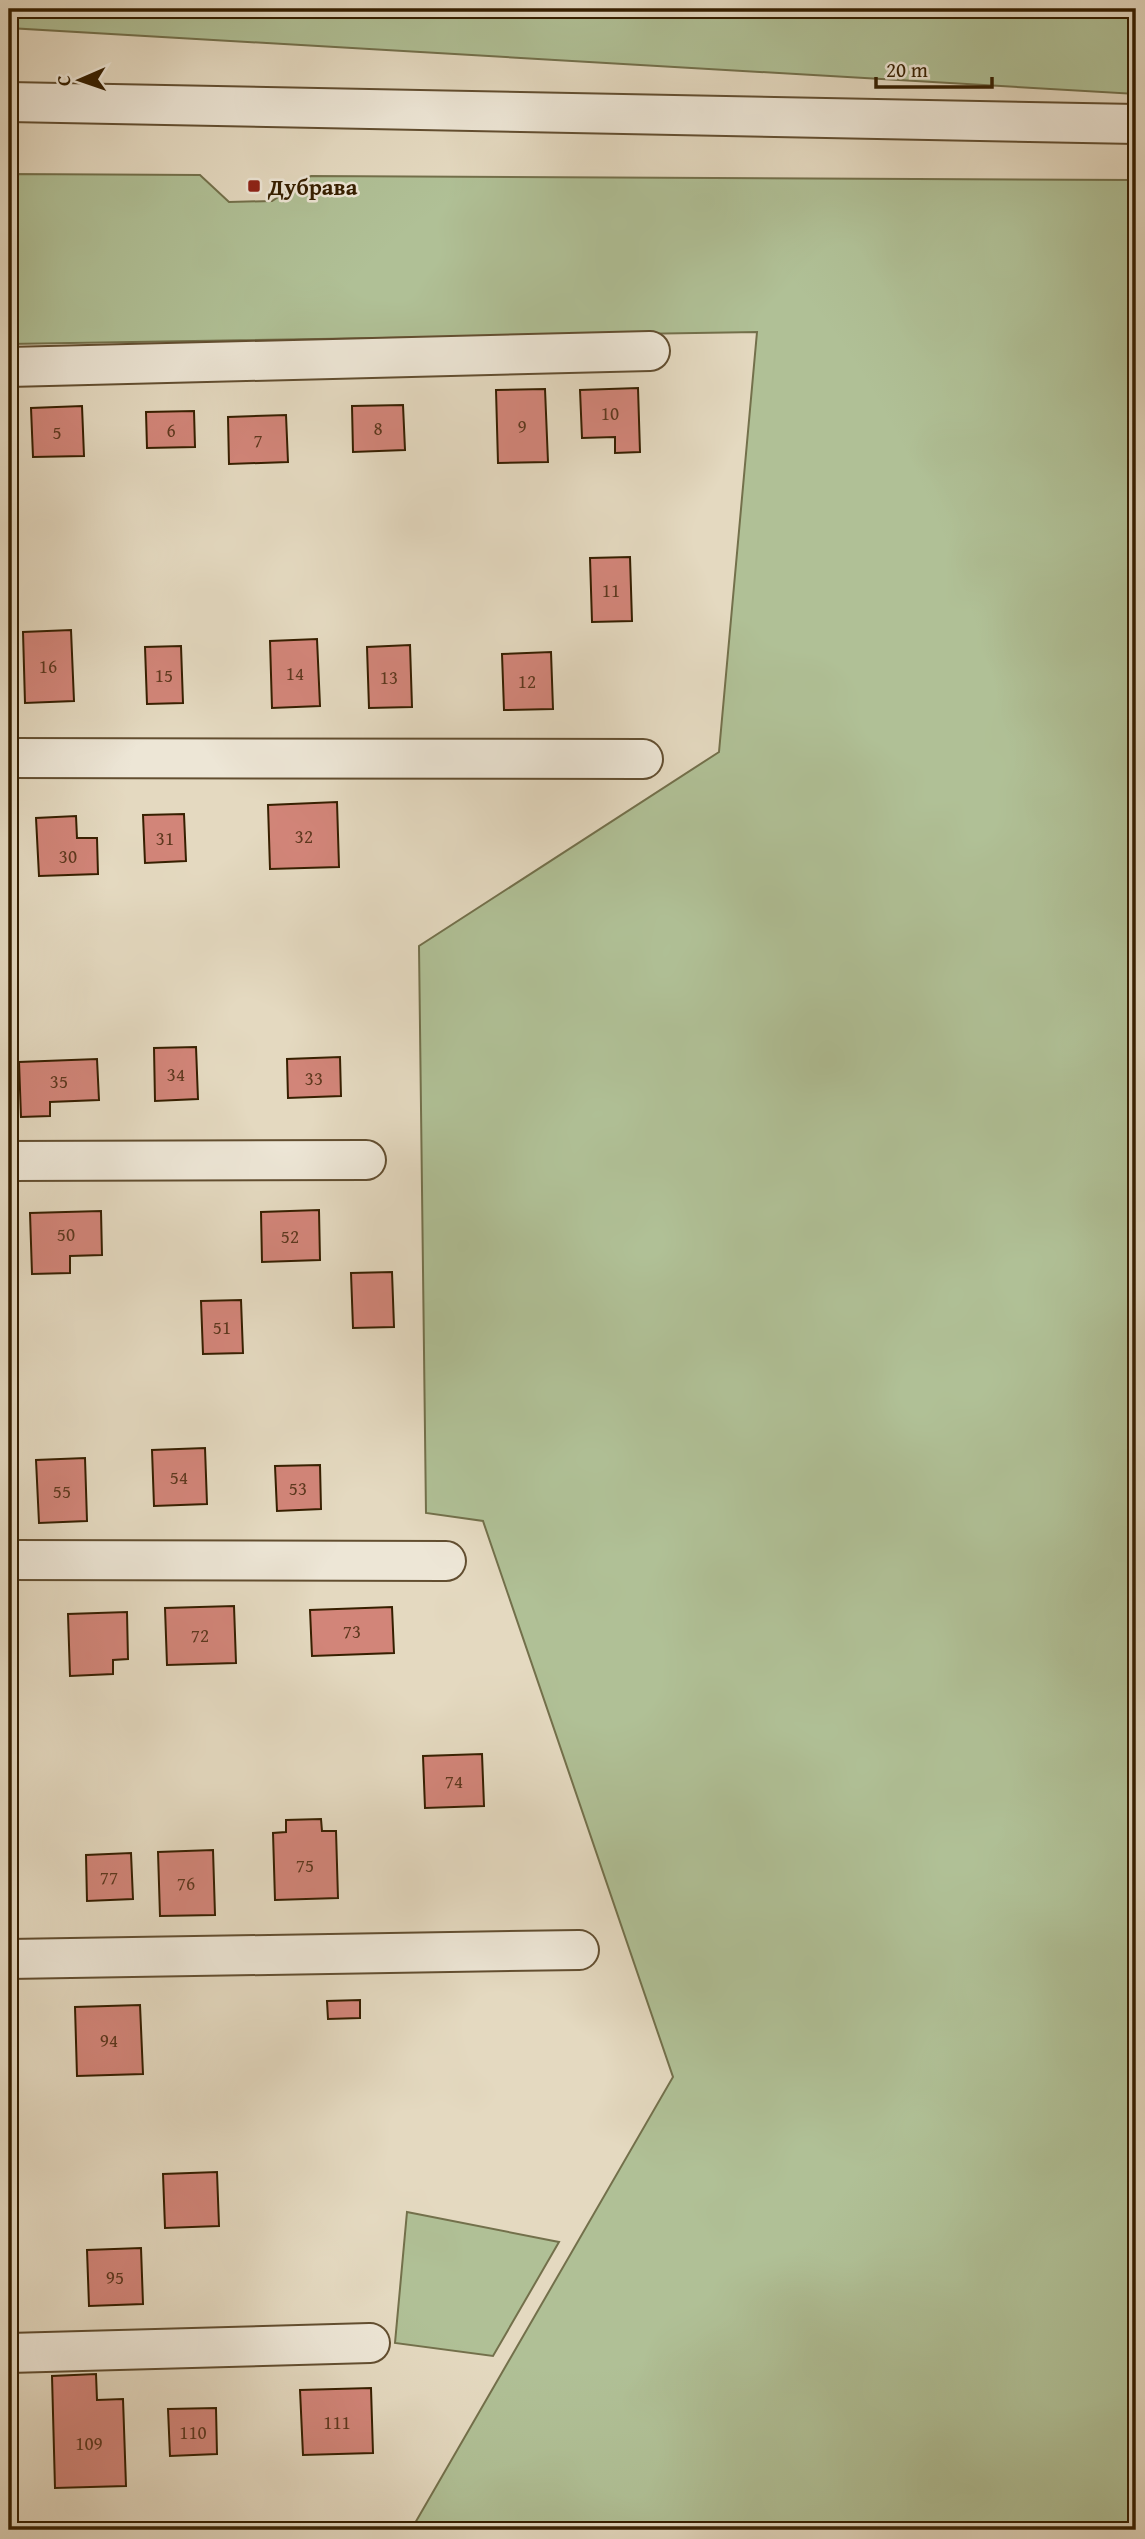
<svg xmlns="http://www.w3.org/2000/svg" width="1145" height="2539" font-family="'Gentium Book Plus',serif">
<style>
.green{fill:#b0c096;stroke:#73704b;stroke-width:2}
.building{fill:#d28579;stroke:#361f00;stroke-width:2}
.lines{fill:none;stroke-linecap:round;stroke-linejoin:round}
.minor-casing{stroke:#624e30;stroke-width:42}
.minor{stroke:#ede6d6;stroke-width:38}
.poi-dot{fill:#8f2418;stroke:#ede6d6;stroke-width:2.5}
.labels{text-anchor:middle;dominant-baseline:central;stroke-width:5;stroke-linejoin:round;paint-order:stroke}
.number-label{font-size:19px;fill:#5d381e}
.poi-label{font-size:23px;font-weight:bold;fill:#361f00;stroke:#ede6d6;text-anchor:start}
</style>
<rect width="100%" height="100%" fill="#e4d9c0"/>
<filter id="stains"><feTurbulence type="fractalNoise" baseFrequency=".00286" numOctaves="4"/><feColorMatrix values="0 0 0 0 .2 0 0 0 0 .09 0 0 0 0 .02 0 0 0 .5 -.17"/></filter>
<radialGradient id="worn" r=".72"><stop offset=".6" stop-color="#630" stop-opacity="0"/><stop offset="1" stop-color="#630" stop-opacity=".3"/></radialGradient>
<g class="green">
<polygon points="9,9 1136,9 1136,94 9,28"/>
<polygon points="9,174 200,175 229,202 272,201 311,176 1136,180 1136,2530 411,2530 673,2077 483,1521 426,1513 419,946 719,752 757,332 9,344"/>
<polygon points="407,2212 559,2242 493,2356 395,2343"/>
</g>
<g class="building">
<polygon points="638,388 640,452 615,453 615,437 582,438 580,390"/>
<polygon points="545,389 548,462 498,463 496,390"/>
<polygon points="403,405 405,450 353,452 352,406"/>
<polygon points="82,406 84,456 33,457 31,408"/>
<polygon points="194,411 195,447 147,448 146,412"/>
<polygon points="286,415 288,462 229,464 228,417"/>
<polygon points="630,557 632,621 592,622 590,558"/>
<polygon points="71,630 74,701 25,703 23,632"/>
<polygon points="317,639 320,706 272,708 270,641"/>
<polygon points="410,645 412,707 369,708 367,647"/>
<polygon points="181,646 183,703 147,704 145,647"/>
<polygon points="551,652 553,709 504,710 502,654"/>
<polygon points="337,802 339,867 270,869 268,805"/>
<polygon points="184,814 186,861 145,863 143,815"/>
<polygon points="76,816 77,838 97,838 98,874 39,876 36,818"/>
<polygon points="196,1047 198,1099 155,1101 154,1048"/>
<polygon points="340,1057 341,1096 288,1098 287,1059"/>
<polygon points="97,1059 99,1100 50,1102 50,1116 21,1117 19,1062"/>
<polygon points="319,1210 320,1260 262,1262 261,1212"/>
<polygon points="101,1211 102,1255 70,1256 70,1273 32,1274 30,1213"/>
<polygon points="392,1272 394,1327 353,1328 351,1273"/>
<polygon points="241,1300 243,1353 203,1354 201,1301"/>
<polygon points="205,1448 207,1504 154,1506 152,1450"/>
<polygon points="85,1458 87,1521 39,1523 36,1460"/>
<polygon points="320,1465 321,1509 277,1511 275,1466"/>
<polygon points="234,1606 236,1663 167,1665 165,1608"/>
<polygon points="392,1607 394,1653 312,1656 310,1610"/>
<polygon points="127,1612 128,1659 113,1660 113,1674 70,1676 68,1614"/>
<polygon points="482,1754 484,1806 425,1808 423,1756"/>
<polygon points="321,1819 322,1831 336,1831 338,1898 275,1900 273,1833 286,1832 286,1820"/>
<polygon points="213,1850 215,1915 160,1916 158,1852"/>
<polygon points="131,1853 133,1899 87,1901 86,1855"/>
<polygon points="360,2000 360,2018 328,2019 327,2001"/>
<polygon points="140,2005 143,2074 77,2076 75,2007"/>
<polygon points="217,2172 219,2226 165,2228 163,2174"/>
<polygon points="141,2248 143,2304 89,2306 87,2250"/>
<polygon points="96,2374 97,2400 123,2399 126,2486 55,2488 52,2376"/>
<polygon points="371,2388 373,2453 303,2455 300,2390"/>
<polygon points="216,2408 217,2454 170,2456 168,2409"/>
</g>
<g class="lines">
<g class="minor-casing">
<g id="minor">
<polyline points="9,102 1136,124"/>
<polyline points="9,367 650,351"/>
<polyline points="9,758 643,759"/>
<polyline points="9,1161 366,1160"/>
<polyline points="9,1560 446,1561"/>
<polyline points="9,1959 579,1950"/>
<polyline points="9,2353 370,2343"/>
</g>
</g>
<use href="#minor" class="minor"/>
</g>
<rect class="poi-dot" x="247" y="179" width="14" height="14" rx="3.5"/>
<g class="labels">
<g class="number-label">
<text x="610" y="413">10</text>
<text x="522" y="426">9</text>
<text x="378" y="428">8</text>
<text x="171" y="430">6</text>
<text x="57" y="432">5</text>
<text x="258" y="440">7</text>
<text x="611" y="590">11</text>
<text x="48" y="666">16</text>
<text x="295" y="673">14</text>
<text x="164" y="675">15</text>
<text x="389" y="677">13</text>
<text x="527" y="681">12</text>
<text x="304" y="836">32</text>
<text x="165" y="838">31</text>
<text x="68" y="856">30</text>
<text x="176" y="1074">34</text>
<text x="314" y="1078">33</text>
<text x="59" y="1081">35</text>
<text x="66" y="1234">50</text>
<text x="290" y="1236">52</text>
<text x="222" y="1327">51</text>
<text x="179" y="1477">54</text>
<text x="298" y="1488">53</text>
<text x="62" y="1491">55</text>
<text x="352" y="1631">73</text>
<text x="200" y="1635">72</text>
<text x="454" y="1781">74</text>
<text x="305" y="1865">75</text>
<text x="109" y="1877">77</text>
<text x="186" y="1883">76</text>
<text x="109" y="2040">94</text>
<text x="115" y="2277">95</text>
<text x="337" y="2422">111</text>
<text x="193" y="2432">110</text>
<text x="89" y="2443">109</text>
</g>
<g class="poi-label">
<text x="268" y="186">Дубрава</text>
</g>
</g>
<rect width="1145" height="2539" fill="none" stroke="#e4d9c0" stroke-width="35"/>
<rect x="10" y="10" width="1124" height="2518" fill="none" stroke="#361f00" stroke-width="3.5"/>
<rect x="18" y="18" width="1110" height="2504" fill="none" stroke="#361f00" stroke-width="2"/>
<g transform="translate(80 80) rotate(268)" stroke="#ede6d6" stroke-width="5" paint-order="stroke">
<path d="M0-5L12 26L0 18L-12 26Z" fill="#361f00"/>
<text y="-10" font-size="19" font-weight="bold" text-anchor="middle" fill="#361f00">С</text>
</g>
<path d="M876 77v10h116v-10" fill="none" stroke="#361f00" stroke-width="3.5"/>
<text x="886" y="77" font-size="21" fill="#361f00" stroke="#ede6d6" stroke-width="5" paint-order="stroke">20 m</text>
<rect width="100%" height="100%" filter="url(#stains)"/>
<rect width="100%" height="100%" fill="url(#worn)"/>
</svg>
